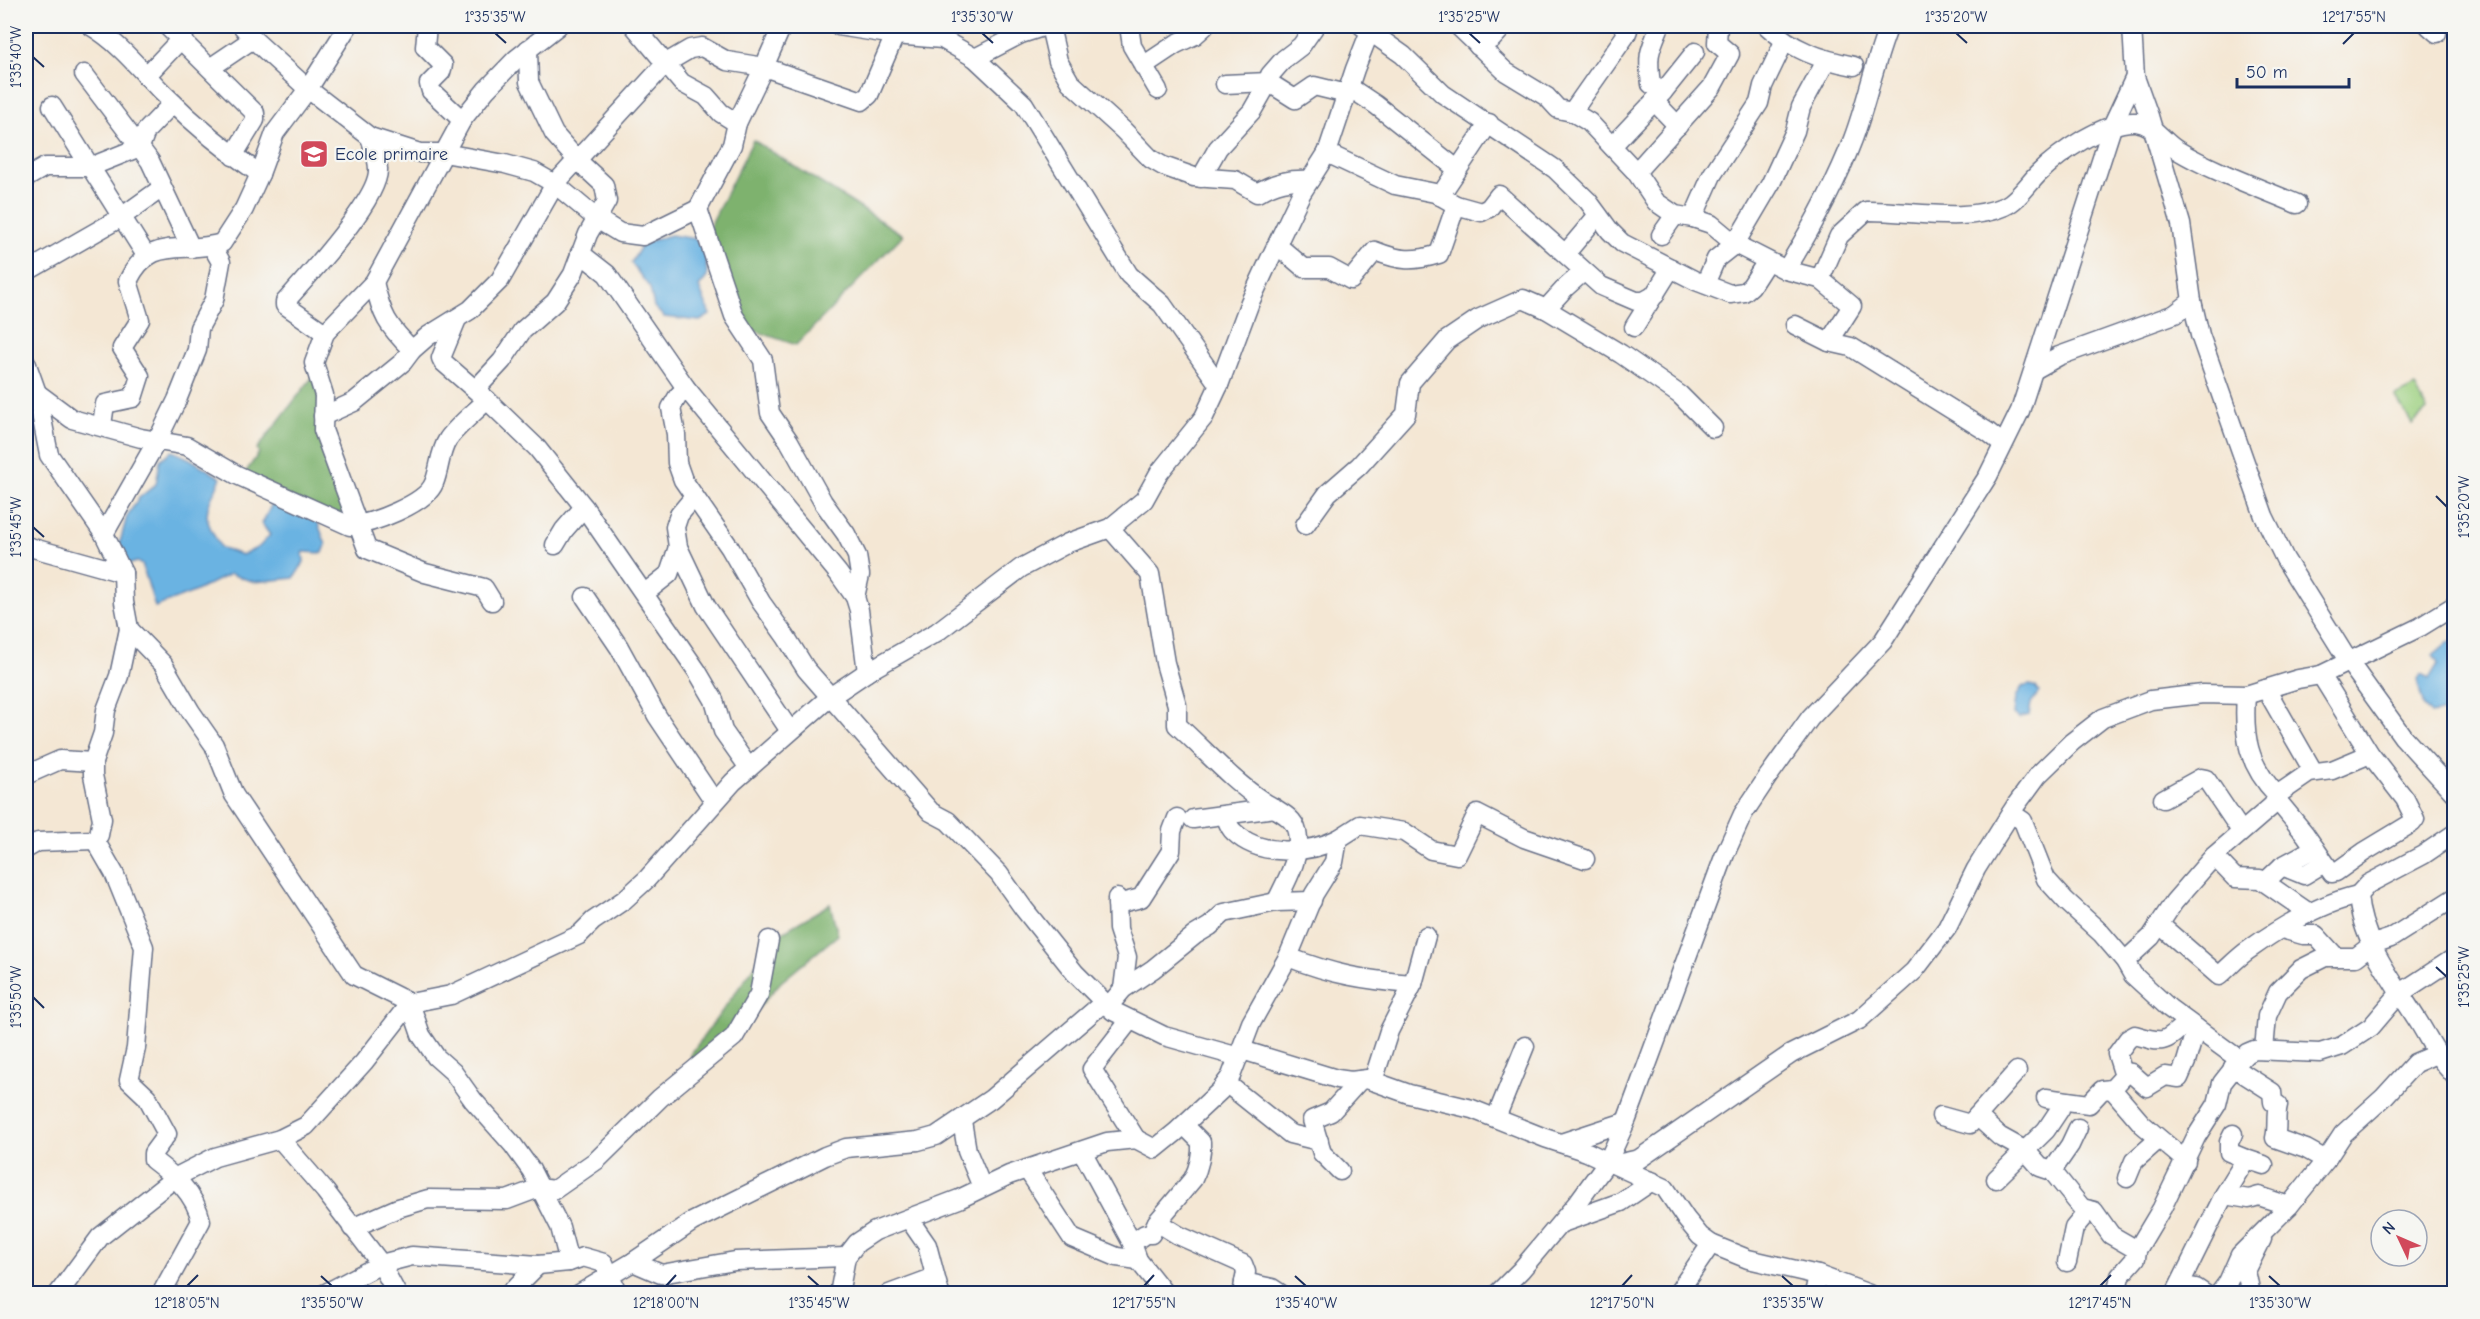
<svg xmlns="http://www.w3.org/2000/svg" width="2480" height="1319" font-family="'Comic Neue',sans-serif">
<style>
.green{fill:#9dd080;stroke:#5c806f;stroke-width:1.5}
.forest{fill:#7eb26e;stroke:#4c7066;stroke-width:1.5}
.water{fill:#6bb3e2;stroke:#4371a0;stroke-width:1.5}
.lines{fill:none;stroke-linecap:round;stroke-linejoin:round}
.street-casing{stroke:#676f87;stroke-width:21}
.street{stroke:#fff;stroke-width:18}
.ticks{fill:none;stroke:#1b2f5e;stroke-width:2}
.labels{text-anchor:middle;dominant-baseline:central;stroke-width:4.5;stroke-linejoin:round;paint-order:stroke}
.poi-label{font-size:18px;fill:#1b2f5e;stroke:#f6f6f2;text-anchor:start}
.neatline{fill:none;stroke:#1b2f5e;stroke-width:2}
.ticks-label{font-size:15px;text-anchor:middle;fill:#1b2f5e}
</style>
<rect width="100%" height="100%" fill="#f6f6f2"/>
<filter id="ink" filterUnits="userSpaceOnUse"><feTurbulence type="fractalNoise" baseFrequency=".0167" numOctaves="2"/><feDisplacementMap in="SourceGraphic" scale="12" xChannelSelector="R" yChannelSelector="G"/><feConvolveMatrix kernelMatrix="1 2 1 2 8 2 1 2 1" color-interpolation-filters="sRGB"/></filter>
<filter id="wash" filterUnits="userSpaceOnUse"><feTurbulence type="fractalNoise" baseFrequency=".008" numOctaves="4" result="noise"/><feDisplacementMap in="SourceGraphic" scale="24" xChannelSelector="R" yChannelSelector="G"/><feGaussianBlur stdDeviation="1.35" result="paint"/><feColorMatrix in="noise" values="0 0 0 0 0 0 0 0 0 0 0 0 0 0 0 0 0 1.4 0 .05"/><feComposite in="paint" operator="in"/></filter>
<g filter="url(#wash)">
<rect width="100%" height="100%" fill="#f4e7d4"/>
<polygon class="green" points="2415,386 2427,410 2412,424 2395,396"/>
<g class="forest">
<polygon points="753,140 903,235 796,345 732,323 710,226"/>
<polygon points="314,375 348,522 243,476 259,453 257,449"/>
<polygon points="830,904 838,935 781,982 704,1070 690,1055 757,963 769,940"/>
</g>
<g class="water">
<polygon points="671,235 696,239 706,256 707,277 699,287 710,315 700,321 664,317 654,307 650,288 631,263 643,243"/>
<path d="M172,451L190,459L221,478C204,514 201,513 221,548L242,555L259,547L270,535L262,524L272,504L316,518L326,545L323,553L303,552L304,562L294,578L254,582L230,574L194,592L155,607L142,564L137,562L127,565L119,546L127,516L139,498L156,484L160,460Z"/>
<polygon points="2448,642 2454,642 2454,706 2446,711 2431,714 2424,707 2417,680 2421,675 2429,679 2438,664 2433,655"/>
<polygon points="2030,685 2036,687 2039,692 2031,703 2029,715 2019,718 2014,714 2016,697 2022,687"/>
</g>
</g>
<g filter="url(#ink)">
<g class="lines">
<g class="street-casing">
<g id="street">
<path d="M91,26C120,43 141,71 165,95C194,124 226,151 260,174"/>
<polyline points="167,26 255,113 255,120 233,156"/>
<polyline points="242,26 253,39 308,89 370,137 420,153 444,153 505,164 534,172 555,184 597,219 620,233 643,236 698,209"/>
<polyline points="427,26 425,47 443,65 441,72 429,84 431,91 462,120"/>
<polyline points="634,26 682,83 706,96 721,113 737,123"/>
<polyline points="782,26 764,67 737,123 732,145 698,209 734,316 763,360 770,413 789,441 823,502 846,534 857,556 860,575 855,597"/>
<polyline points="838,26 895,35 942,39 975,58 1024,104 1129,275 1162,304 1219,385"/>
<path d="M1050,26L1058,61L1070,82L1123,130L1151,159L1163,166L1194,177L1235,180L1257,193C1275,182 1290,179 1310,180"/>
<polyline points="1129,26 1132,46 1158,90"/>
<polyline points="1362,26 1403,55 1443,94 1555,169 1588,201 1610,231 1622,243 1696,281 1730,294 1744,292 1751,286 1767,261"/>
<path d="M1458,26L1506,72L1547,97L1558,109L1572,112L1589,122L1636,172L1656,202L1675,215L1693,218L1711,224L1735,244L1786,270L1820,279L1839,236L1866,211C1909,210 1965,224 2005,206C2017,201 2029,183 2038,174C2059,153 2106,120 2136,122C2154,124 2162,141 2177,150C2214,172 2257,187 2297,204"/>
<path d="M1660,26C1649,52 1647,55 1651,84L1663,92"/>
<path d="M1767,26C1793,50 1819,59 1854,66"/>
<polyline points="2132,26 2135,77 2149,116 2181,224 2192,301 2200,335 2264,516 2285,559 2349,662 2403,737 2454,793"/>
<polyline points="2429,26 2437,33"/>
<polyline points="1478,46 1492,39 1504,26"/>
<polyline points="975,58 1021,34 1046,26"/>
<polyline points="1143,66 1176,44 1195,35 1205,26"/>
<polyline points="210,68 253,39"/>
<polyline points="84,74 150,161 191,248"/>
<polyline points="146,76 181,39 189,26"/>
<polyline points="1225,84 1268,82 1295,99 1314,86 1347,94"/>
<polyline points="1349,87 1376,105 1457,169"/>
<polyline points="1654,101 1678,126"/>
<polyline points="52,106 147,257"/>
<polyline points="1572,112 1626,35 1628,30 1623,26"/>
<polyline points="1612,146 1663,92 1695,52"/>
<polyline points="1327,153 1395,185 1435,193 1456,205 1481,212 1489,208 1499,195 1601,286 1636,301 1644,301 1655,295"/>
<polyline points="1636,172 1712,87 1730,54 1717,43 1718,26"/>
<polyline points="26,178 45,167 90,167 140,147 146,131 173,103"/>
<polyline points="1201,178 1218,148 1252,111 1264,90 1270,75 1284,59 1301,46 1315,26"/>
<polyline points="1440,196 1489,123"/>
<polyline points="1693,218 1712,175 1759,103 1763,86 1784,42"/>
<polyline points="1661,235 1675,215"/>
<path d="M1277,245L1304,268H1329L1351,280L1375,251C1400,261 1413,262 1439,254L1456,205"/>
<polyline points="580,253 607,274 686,388 838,573 855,597 859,610 867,672"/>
<polyline points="1566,253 1598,215"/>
<path d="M1786,270C1811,229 1836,184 1853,139C1867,102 1874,63 1889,26"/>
<polyline points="26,272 120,218 162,188"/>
<polyline points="1820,279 1852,306 1829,342"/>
<path d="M374,282C382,316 387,325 412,350"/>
<polyline points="1705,284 1716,259 1735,244 1771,183 1795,131 1801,107 1826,61"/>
<polyline points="1546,309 1621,354 1680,395 1713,428"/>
<polyline points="457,319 441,358 443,362 487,400 537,448 584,507 697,671 714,700 723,731 749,768"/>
<polyline points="1795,325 1829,342 1851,347 1988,432 2003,444"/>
<polyline points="1634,327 1671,268"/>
<path d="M325,333L285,305V302C306,278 380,199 378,169C378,159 373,147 370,137"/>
<polyline points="26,362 37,393 49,455 104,534 123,573 124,602 129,629 163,664 191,712 214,745 234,795 354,975 410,1003 421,1035 436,1057 453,1072 473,1100 513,1145 531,1170 560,1227 569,1262"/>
<polyline points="2034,370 2059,356 2175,314 2192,301"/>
<polyline points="686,388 678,396 671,408 676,434 677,463 683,480 730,548 761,602 786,637 806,669 931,812 948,821 999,874 1024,909 1075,973 1113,1011 1164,1036 1239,1057"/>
<polyline points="476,389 502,361 522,331 555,302 573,274 588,234 607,201 604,185 578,161 554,134 529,82 528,49"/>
<path d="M31,396L37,393L72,419L141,438L187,446L237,475L350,526C371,524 426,504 434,483C440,469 439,453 448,439C458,425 475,412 487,400"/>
<polyline points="323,416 354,402 403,362 412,350 428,336 470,310 500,280 555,184 666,63 690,49 702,47 727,61 764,67 862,101 869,95 895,35"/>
<path d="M102,425L105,404L133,398L140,376L122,348L140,320L128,281C150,234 183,255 222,243L244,209L260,174L275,133L308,89L348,26"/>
<polyline points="694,497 679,515 675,527 678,547 706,606 790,731"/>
<polyline points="1305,525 1328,493 1359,466 1406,414 1410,383 1447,340 1478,319 1523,299 1546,309 1565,288 1583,272"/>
<path d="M1110,528L1150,574L1165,663L1177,705V725C1206,751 1231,780 1264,802C1276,810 1294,816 1297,832C1302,855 1286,882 1276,902"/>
<polyline points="104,534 158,439 177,400 197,350 199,328 214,300 221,262 212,246"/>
<polyline points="555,545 564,530 584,507"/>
<polyline points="26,546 123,573"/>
<polyline points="645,593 669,574 678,547"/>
<polyline points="585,597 619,647 657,716 714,801"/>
<polyline points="492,601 484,588 425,573 367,549 323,430 324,395 314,363 325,333 374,282 462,120 486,90 516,59 558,26"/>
<polyline points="2266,689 2313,771"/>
<path d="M2246,695C2243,737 2248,765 2277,795"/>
<polyline points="26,775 60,760 93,762"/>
<polyline points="2163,799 2201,778 2206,779 2241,831"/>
<polyline points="2277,800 2305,834 2332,873 2336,872 2364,852 2412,823 2415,819 2405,799 2370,754 2321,675"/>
<polyline points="2011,813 2023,821 2046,879 2066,901 2101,933 2125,961 2133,975 2169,1008 2240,1060 2247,1053 2254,1050 2320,1053 2342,1046 2371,1027 2399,994 2454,958"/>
<path d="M1225,815C1227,820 1229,828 1234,832C1260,857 1308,854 1338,839"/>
<polyline points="1193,819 1275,808"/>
<path d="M2454,834L2423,855L2368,884L2358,895C2361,941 2394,983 2418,1021C2430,1040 2438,1059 2454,1075"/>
<path d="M95,840L114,873L144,947L136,1048L129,1080L147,1097L167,1134L153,1153V1160C174,1176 195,1193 201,1221L161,1294"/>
<polyline points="26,849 38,842 95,840 99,835 102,819 93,775 93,762 103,733 106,710 119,676 129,629"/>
<polyline points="2214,856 2235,878 2260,879 2309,913"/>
<polyline points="2282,866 2304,875 2324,863"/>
<polyline points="2265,882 2282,866 2315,848"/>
<polyline points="1117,898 1118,929 1127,957 1123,989"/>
<polyline points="1117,904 1141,898 1171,851 1172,831 1177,818"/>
<path d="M2159,924L2219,976C2229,967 2239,956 2250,949C2282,926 2320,904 2358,895"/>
<polyline points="2282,929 2303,935 2316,935 2336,957"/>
<path d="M1288,957C1334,975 1364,980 1413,984"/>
<polyline points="2125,961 2151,937 2174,902 2214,856 2273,805 2277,795 2309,773 2332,770 2370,754"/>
<polyline points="1108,1007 1123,989 1153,969 1195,935 1210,926 1224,913 1276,902 1312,901"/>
<polyline points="1130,1020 1092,1069 1136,1139"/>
<polyline points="1242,1050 1337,1079 1351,1081 1367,1079 1409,1094 1472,1109 1545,1138 1587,1152 1665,1188 1686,1219 1700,1236 1711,1244 1748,1259 1818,1275 1869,1294"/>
<polyline points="2264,1050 2267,1016 2278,992 2301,969 2325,957 2356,957 2373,944 2391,938 2454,898"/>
<path d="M2233,1067L2272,1092L2273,1102L2278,1105C2275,1116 2278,1126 2275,1138L2306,1149L2326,1160"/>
<polyline points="2124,1072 2131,1073 2147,1087 2165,1076 2179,1078 2186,1062 2196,1028"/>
<polyline points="1373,1081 1389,1031 1413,984 1426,936"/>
<polyline points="1226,1083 1290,1134 1319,1141"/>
<polyline points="2046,1098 2089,1104 2102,1090 2112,1089"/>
<polyline points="1941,1116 1970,1124 2017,1071"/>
<polyline points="1977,1116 1999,1136 2026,1151 2040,1167 2052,1171 2082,1208 2094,1211 2111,1235 2137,1250"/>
<polyline points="1496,1118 1525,1046"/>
<polyline points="962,1121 967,1151 982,1187"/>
<polyline points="2233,1134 2229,1142 2229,1152 2246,1159"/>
<polyline points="280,1139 325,1191 381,1264 397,1294"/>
<polyline points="1561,1143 1625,1122"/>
<polyline points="1082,1151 1132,1243 1138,1260 1165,1294"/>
<path d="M2186,1161L2142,1124L2112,1089L2124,1076L2117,1054L2128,1039L2135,1035C2165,1044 2164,1043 2187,1022"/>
<polyline points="1617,1164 1639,1159 1791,1054 1859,1020 1914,971 1947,928 1976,869 2016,805 2038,775 2072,742 2103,718 2151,700 2203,694 2246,695 2298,679 2321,675 2420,627 2454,606"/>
<polyline points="1027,1169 1072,1238 1117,1257 1138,1260"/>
<polyline points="1340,1171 1322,1153 1312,1120 1331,1112 1360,1080"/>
<polyline points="2052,1171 2070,1145 2078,1128"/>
<polyline points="2127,1178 2134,1161 2159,1139"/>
<polyline points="1996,1179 2046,1130 2060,1109"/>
<polyline points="2224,1195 2249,1199 2259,1196 2289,1206"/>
<polyline points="909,1219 927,1245 940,1294"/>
<polyline points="1157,1222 1178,1235 1243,1264 1246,1272 1242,1294"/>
<polyline points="1562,1223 1621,1202 1652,1181"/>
<polyline points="352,1228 398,1208 428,1199 507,1200 539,1188 554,1190 597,1160 660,1098 734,1037 759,994 769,940"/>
<path d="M1132,1243L1145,1234H1151L1157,1222L1193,1179C1199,1167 1202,1156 1201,1142L1184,1125"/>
<polyline points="633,1262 661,1274 735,1261 846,1257"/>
<polyline points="2067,1262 2074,1228 2089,1210"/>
<polyline points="1244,1282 1272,1288 1281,1294"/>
<polyline points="2180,1285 2196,1288 2205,1294"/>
<polyline points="58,1294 100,1237 176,1177 215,1157 280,1139 306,1126 364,1062 410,1003 451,995 579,935 593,921 624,900 647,879 733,782 830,697 867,672 937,632 1021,568 1068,543 1110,528 1144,500 1159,473 1204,417 1219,385 1250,302 1269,261 1301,194 1327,153 1355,69 1372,26"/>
<polyline points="324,1294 381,1264 412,1256 538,1265 569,1262 583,1257 604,1263 618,1294"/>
<polyline points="509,1294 538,1265"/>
<polyline points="579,1294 633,1262 692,1222 825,1156 846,1148 918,1141 936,1136 991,1099 1103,1003"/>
<polyline points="839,1294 846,1257 857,1243 875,1231 959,1199 1009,1175 1107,1142 1136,1139 1155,1149 1176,1132 1220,1091 1231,1076 1251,1023 1288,957 1314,894 1334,862 1338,839 1360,825 1404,832 1431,850 1457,855 1477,814 1524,838 1585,859"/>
<polyline points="889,1294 935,1277"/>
<polyline points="1497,1294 1521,1270 1578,1202 1608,1161 1627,1119 1725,854 1743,814 1767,778 1810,718 1883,641 1988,476 2020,411 2113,124 2135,77"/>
<polyline points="1677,1294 1711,1244"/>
<polyline points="1814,1294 1818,1275"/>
<polyline points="2116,1294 2120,1276 2136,1258 2137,1250 2162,1208 2196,1137 2217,1104 2222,1083 2240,1060"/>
<polyline points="2175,1294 2224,1195 2246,1159 2264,1165"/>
<polyline points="2219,1294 2228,1282 2240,1255 2289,1206 2326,1160 2343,1134 2383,1098 2415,1063 2436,1054"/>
<polyline points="2251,1294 2246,1271 2262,1239"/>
</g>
</g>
<use href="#street" class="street"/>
</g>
</g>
<path class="ticks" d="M495,33L506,43M982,33L993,43M1469,33L1480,43M1956,33L1967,43M2343,44L2354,33M33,57L44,67M2436,496L2447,507M33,527L44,537M2436,967L2447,977M33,997L44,1008M321,1276L332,1286M808,1276L819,1286M1295,1276L1306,1286M1782,1276L1793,1286M2269,1276L2280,1286M187,1286L198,1275M666,1286L676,1275M1144,1286L1154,1275M1622,1286L1632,1275M2100,1286L2111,1275"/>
<defs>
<g id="school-square" transform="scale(1.5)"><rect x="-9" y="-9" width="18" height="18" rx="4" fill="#d1495b" stroke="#f6f6f2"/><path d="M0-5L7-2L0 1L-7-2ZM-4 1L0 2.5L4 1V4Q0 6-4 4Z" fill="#fff"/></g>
</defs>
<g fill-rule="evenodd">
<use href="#school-square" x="314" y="154"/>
</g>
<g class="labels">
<g class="poi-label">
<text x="335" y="154">Ecole primaire</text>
</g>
</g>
<rect width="2480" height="1319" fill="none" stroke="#f6f6f2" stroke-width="66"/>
<g transform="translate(2399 1238) rotate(314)"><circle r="28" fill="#f6f6f2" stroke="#9ea6b7" stroke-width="1.5"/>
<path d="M0-4.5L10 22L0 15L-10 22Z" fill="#d1495b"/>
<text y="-9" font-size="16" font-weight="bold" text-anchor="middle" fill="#1b2f5e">N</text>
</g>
<path d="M2237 78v9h112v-9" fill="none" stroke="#1b2f5e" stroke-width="3"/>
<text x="2246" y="78" font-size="18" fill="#1b2f5e" stroke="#f6f6f2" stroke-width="4.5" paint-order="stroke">50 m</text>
<rect x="33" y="33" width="2414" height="1253" class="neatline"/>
<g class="ticks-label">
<text x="495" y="22">1°35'35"W</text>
<text x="982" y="22">1°35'30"W</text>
<text x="1469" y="22">1°35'25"W</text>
<text x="1956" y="22">1°35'20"W</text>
<text x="2354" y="22">12°17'55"N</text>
<text transform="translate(16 57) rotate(-90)" y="5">1°35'40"W</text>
<text transform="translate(2464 507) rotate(-90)" y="5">1°35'20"W</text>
<text transform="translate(16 527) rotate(-90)" y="5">1°35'45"W</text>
<text transform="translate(2464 977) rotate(-90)" y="5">1°35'25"W</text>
<text transform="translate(16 997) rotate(-90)" y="5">1°35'50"W</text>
<text x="187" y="1308">12°18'05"N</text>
<text x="332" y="1308">1°35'50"W</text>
<text x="666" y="1308">12°18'00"N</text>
<text x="819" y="1308">1°35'45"W</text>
<text x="1144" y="1308">12°17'55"N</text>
<text x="1306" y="1308">1°35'40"W</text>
<text x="1622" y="1308">12°17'50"N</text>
<text x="1793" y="1308">1°35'35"W</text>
<text x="2100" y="1308">12°17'45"N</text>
<text x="2280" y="1308">1°35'30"W</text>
</g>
</svg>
